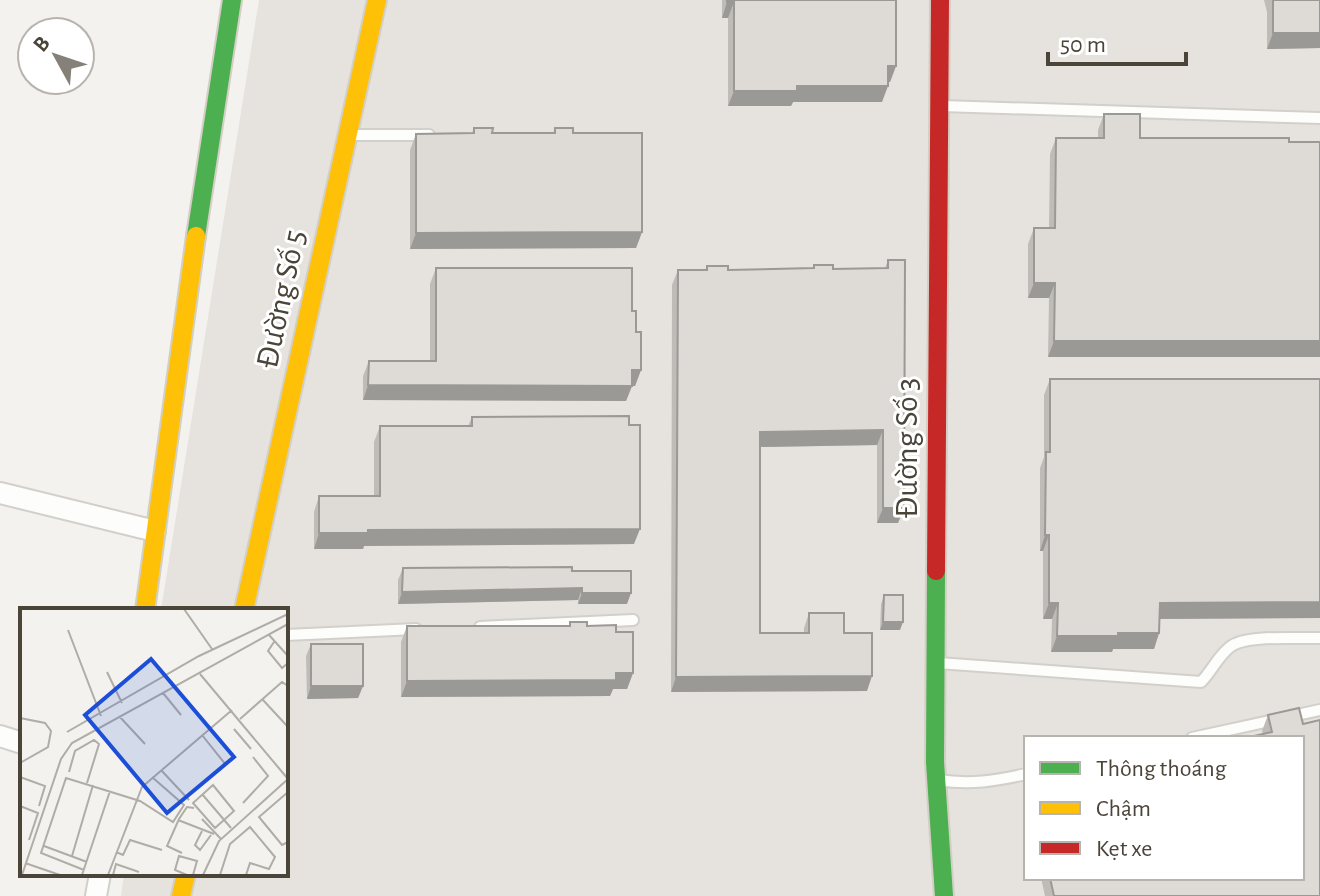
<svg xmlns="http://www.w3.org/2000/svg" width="1320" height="896" font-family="'Alegreya Sans',sans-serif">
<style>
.industrial{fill:#e6e2de;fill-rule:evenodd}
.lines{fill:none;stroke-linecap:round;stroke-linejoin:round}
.lane-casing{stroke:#d2d0cb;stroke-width:14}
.street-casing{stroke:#d2d0cb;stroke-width:24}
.fast-casing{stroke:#d3cfc5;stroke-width:22}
.slow-casing{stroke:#d3cfc5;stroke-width:22}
.jam-casing{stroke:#d3cfc5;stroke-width:22}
.lane{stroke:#fdfdfc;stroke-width:10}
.street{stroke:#fdfdfc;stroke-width:20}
.fast{stroke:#4caf50;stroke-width:18}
.slow{stroke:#ffc107;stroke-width:18}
.jam{stroke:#c62828;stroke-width:18}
.wall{fill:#bfbcb8}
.shaded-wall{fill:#9b9996}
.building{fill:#dedbd6;stroke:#9b9996;stroke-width:2}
.labels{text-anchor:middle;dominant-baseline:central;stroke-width:6;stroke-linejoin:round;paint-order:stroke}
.street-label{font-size:32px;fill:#4b4439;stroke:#fff}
.inset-road{fill:none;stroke:#b0aca6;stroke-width:2}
.view{fill:#1d4ed8;fill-opacity:0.15;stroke:#1d4ed8;stroke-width:4}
.inset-edge{fill:none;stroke:#4b4439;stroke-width:4}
</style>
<rect width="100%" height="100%" fill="#f4f2ee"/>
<path class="industrial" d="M259,0H1320V896H121L124,874H286V610H161ZM1026,738H1302V878H1026Z"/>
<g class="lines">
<g class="lane-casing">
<g id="lane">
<polyline points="942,106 1320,118"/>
<polyline points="349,135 429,135"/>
<polyline points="480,627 633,620"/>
<polyline points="286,635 416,629"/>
<path d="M938,663L1201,682C1212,671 1218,656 1230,647C1245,634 1299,639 1320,638"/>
<polyline points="1192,738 1320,710"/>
<path d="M938,780C970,785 995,781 1026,774"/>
</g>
</g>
<g class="street-casing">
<g id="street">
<polyline points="0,493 155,531"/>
<polyline points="0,736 22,743"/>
<polyline points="96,896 100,874"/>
</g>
</g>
<g class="fast-casing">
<g id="fast">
<polyline points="196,236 232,0"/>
<polyline points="936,571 935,762 944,896"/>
</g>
</g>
<g class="slow-casing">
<g id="slow">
<polyline points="145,610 196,236"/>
<polyline points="244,610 377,0"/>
<polyline points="181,896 186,874"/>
</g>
</g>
<g class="jam-casing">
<polyline id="jam" points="936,571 940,0"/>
</g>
<use href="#lane" class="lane"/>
<use href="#street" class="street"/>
<use href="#fast" class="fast"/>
<use href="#slow" class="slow"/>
<use href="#jam" class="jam"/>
</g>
<g class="wall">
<polygon points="722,0 896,0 896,66 890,82 888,82 882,102 793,102 791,106 728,106 728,18 722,18"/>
<polygon points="1264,0 1320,0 1320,48 1267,49 1267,12"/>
<polygon points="1104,114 1140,138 1320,142 1320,357 1048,357 1049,298 1028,298 1028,244 1034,228 1049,228 1050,154 1056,138 1098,138 1098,130"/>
<polygon points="474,128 492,133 553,133 555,128 573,133 642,232 636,248 410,249 410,150 416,134 472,133"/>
<polygon points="888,260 904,508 898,523 877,523 877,445 760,447 760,633 804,633 804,628 809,613 844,633 867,691 671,692 672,285 678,270 705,270 707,266 728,270 812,268 814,265 833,269 885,268"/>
<polygon points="436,268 632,311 641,370 635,386 632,386 626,401 363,400 363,376 369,361 430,361 430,284"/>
<polygon points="1050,379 1320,618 1160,619 1159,633 1154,649 1113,649 1112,652 1051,652 1052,619 1043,619 1043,551 1040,551 1040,468 1044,457 1044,395"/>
<polygon points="472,417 634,544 364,546 363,549 314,549 314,512 319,496 374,496 374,442 380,426 468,426"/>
<polygon points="403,568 572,571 627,604 578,604 578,600 398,604 398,580"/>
<polygon points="884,595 900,630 880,630 881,604"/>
<polygon points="570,622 616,632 633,673 627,689 613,689 610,696 401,697 401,642 407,626 569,626"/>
<polygon points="311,644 363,686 358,698 307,699 306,656"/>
<polygon points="1268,715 1303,724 1320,896 1045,896 1041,878 1302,878 1262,731"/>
</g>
<g class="shaded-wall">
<polygon points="727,2 734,2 728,18 722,18"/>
<polygon points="1273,33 1320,33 1320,48 1267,49"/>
<polygon points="888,66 896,66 890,82 882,82"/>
<polygon points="797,86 888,86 882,102 793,102 791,106 728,106 734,91"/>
<polygon points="642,232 636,248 410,249 416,233"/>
<polygon points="1034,283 1055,283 1049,298 1028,298"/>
<polygon points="1054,341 1320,341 1320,357 1048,357"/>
<polygon points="641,370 635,386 632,386 626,401 363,400 368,385"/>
<polygon points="883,430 877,445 755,447 760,432"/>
<polygon points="883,508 904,508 898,523 877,523"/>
<polygon points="640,529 634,544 364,546 363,549 314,549 319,533 368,530"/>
<polygon points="1045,535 1049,535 1043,551 1040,551"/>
<polygon points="582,588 578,600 398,604 402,592"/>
<polygon points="582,593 631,593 627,604 578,604"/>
<polygon points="1320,602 1320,618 1154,619 1160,603"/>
<polygon points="1049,603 1058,603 1052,619 1043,619"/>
<polygon points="883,622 903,622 900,630 880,630"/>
<polygon points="1118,633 1159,633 1154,649 1113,649 1112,652 1051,652 1057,636"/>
<polygon points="616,673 633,673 627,689 613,689 610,696 401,697 407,681"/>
<polygon points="872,676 867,691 671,692 676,677"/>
<polygon points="311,686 363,686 358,698 307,699"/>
</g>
<g class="building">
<polygon points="727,0 896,0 896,66 888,66 888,86 797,86 797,91 734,91 734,2 727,2"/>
<rect x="1273" y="0" width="47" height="33"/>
<polygon points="1104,114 1140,114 1140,138 1289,138 1289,142 1320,142 1320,341 1054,341 1055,283 1034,283 1034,228 1055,228 1056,138 1104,138"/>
<polygon points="474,128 493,128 492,133 555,133 555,128 573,128 573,133 642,133 642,232 416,233 416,134 474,133"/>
<polygon points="888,260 905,260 904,508 883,508 883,430 760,432 760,633 809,633 809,613 844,613 844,633 872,633 872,676 676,677 678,270 707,270 707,266 728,266 728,270 814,268 814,265 833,265 833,269 888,268"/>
<polygon points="436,268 632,268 632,311 636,311 636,332 641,332 641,370 632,370 632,386 368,385 369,361 436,361"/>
<polygon points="1050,379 1320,379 1320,602 1160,603 1159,633 1118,633 1118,636 1057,636 1058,603 1049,603 1049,535 1045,535 1046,452 1050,452"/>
<polygon points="629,416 629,425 640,425 640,529 368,530 368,533 319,533 319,496 380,496 380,426 472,426 472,417"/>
<polygon points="572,567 572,571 631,571 631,593 582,593 582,588 402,592 403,568"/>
<polygon points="884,595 903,595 903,622 883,622"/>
<polygon points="570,622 587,622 587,626 616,625 616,632 633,632 633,673 616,673 616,680 407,681 407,626 570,626"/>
<rect x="311" y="644" width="52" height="42"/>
<polygon points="1299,708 1303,724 1320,720 1320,896 1054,896 1050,878 1302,878 1302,738 1245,738 1272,732 1268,715"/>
</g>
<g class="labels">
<g class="street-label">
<text transform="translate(281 299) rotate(-78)">Đường Số 5</text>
<text transform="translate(907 448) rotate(-90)">Đường Số 3</text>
</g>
</g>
<g transform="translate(20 608)">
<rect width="268" height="268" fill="#f4f2ee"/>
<path class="inset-road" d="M164,1L192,41M48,22L81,108M249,27L268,48M254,34L248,43L262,60L268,55M87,64L102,95M180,66L268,171M143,85L161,107M243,92L268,119M99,108L125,136M0,110L25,115L31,123L28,139L0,155M220,111L262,74L268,78M214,121L231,141M47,124L179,48L268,6M182,127L206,157M141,162L169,192M49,164L55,143L74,132L79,136L67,175M0,169L25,178L19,198M193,177L214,203L195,220L173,195ZM268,184L239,209L262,237L268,234M182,186L211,220M223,195L248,168L233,149M0,198L18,205L9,232M182,211L201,231M158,212L194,226M182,223L175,237L180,242L191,227M24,238L67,254M96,244L103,247L110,232L142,242M162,245L147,238L159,211L167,199L174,200M52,248L73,177M5,255L40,267M64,262L21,245L46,170L120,193L153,214L164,197L132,169M2,267L41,151L52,135L268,16M62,267L90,183M88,267L122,179L212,102M93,267L96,256L119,264M167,267L155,262L159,248L177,253L173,267M183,267L199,233L268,171M200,267L210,236L230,219L255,249L249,261L230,255L226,267"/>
<path class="view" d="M131,51L214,149L147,205L65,107Z"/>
<rect width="268" height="268" class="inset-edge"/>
</g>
<rect x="1024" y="736" width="280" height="144" fill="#ffffff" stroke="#b7b4b0" stroke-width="2"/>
<rect x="1040" y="762" width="40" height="12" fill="#4caf50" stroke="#b7b4b0" stroke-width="2"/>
<text x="1096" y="776" font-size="24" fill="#4b4439">Thông thoáng</text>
<rect x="1040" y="802" width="40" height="12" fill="#ffc107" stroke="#b7b4b0" stroke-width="2"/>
<text x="1096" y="816" font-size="24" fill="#4b4439">Chậm</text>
<rect x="1040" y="842" width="40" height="12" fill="#c62828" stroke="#b7b4b0" stroke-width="2"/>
<text x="1096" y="856" font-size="24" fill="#4b4439">Kẹt xe</text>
<g transform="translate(56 56) rotate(310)"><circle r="38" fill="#ffffff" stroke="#b7b4b0" stroke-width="2"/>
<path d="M0-6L14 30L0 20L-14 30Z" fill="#868178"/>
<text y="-12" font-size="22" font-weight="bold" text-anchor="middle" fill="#4b4439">B</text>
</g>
<path d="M1048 52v12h138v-12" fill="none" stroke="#4b4439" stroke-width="4"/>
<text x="1060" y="52" font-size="24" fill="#4b4439" stroke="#ffffff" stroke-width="6" paint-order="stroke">50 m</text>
</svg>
